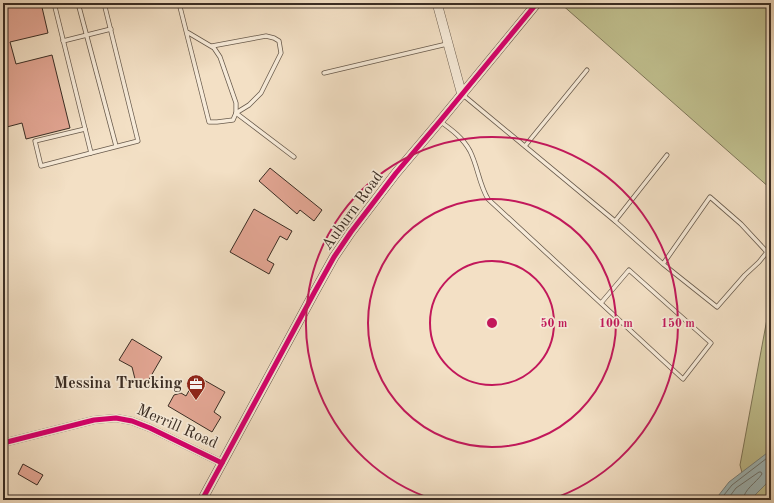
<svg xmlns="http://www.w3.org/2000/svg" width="774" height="503" font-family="'Old Standard TT',serif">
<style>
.green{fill:#c1c190;stroke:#7e775a}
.water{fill:#9fbbbe;stroke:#778280}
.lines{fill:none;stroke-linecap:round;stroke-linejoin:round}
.shore{stroke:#6c7471;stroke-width:1}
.building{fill:#e4a795;stroke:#3a2d24}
.service-casing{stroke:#685a4c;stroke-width:5}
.minor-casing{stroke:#685a4c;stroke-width:8}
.tertiary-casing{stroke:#685a4c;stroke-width:10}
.service{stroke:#f7ebd9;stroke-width:3.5}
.minor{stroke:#f7ebd9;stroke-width:7}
.tertiary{stroke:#f7ebd9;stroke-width:9}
.cycleway-casing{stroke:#f7ebd9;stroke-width:8}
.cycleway{stroke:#d6006c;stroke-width:5}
.ring{fill:none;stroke:#c2185b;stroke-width:2}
.labels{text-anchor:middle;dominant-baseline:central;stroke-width:3.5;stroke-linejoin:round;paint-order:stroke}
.street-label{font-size:16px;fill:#3a2d24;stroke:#f7ebd9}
.poi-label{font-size:16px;font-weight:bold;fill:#3a2d24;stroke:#f7ebd9;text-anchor:end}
.centre{fill:#c2185b;stroke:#f7ebd9;stroke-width:2}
.ring-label{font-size:12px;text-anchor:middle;font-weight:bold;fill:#c2185b;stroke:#f7ebd9;stroke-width:3.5;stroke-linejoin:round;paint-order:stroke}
</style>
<rect width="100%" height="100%" fill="#f3e0c5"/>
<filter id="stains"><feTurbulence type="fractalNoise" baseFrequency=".005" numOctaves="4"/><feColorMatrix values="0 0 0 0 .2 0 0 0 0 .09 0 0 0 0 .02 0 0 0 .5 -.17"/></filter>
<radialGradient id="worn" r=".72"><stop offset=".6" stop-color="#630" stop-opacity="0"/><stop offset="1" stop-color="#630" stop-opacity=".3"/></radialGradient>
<g class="green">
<polygon points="560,3 771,3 771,189"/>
<polygon points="771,304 771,500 749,500 740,465 769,308"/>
</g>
<polygon class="water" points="771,450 771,477 766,484 750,500 715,500 729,482"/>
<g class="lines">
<g class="shore">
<polyline points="720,500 732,485 771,455"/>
<path d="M727,500L736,488L759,472H761L762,474C756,483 744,489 743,500"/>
</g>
</g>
<g class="building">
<polygon points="3,3 41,3 48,33 10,42 16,64 52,55 70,128 26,139 22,123 3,128"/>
<polygon points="270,168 322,210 314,221 300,210 297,214 259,181"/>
<polygon points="254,209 292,231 287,240 280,236 267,260 274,264 269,274 230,252"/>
<polygon points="132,339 162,357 144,388 136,383 132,367 119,360"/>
<polygon points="197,376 225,392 214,412 221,417 212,432 168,406 174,395 181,393 186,396"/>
<polygon points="23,464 43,475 37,485 18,474"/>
</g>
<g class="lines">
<g class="service-casing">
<g id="service">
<polyline points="54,3 91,153 138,141 104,3"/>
<polyline points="78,3 116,146"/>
<polyline points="179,3 209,122 217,122 233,120 236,113 236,103 220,57 214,48 187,32"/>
<polyline points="63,41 111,29"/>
<polyline points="212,46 266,36 274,38 279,41 281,53 261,93 249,105 236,113 294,157"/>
<polyline points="324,73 447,44"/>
<polyline points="463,95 615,221 663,264 717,307 745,275 759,262 767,252 741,224 710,197 663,264"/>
<path d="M441,122C452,130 463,138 470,151C478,167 479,184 488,199L683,379L711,343L629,270L601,303"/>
<polyline points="85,129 35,141 41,166 91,153"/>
<polyline points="525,146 587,70"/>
<polyline points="615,221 667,155"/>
</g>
</g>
<g class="minor-casing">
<polyline id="minor" points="3,443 94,420 116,418 132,421 150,428 222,463"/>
</g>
<g class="tertiary-casing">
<g id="tertiary">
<polyline points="437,3 462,95"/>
<polyline points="202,500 314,293 334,257 351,232 396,173 440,121 537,3"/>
</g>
</g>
<use href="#service" class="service"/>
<use href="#minor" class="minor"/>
<use href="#tertiary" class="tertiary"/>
<g class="cycleway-casing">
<g id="cycleway">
<polyline points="3,443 94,420 116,418 132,421 150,428 222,463"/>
<polyline points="202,500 314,293 334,257 351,232 396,173 440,121 537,3"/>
</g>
</g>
<use href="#cycleway" class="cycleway"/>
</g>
<g class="ring">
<circle cx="492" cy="323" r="62"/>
<circle cx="492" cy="323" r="124"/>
<path d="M435 500A186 186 0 1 1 549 500"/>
</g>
<defs>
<g id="office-pin" transform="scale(1)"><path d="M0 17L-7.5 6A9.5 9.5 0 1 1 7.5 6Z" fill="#8f2418" stroke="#f7ebd9"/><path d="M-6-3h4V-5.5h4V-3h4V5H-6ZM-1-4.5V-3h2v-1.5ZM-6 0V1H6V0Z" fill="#fff"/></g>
</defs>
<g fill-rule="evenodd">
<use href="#office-pin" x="196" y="384"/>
</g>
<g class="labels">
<g class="street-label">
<text transform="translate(353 211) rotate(-54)">Auburn Road</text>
<text transform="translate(177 427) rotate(24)">Merrill Road</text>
</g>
<g class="poi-label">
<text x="182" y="384">Messina Trucking</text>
</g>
</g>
<circle cx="492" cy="323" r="6" class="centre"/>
<g class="ring-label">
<text x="554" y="327">50 m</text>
<text x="616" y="327">100 m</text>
<text x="678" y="327">150 m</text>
</g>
<rect width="774" height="503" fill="none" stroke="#f3e0c5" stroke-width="16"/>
<rect x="4" y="4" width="766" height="495" fill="none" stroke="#3a2d24" stroke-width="2"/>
<rect x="8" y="8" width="758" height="487" fill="none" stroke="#3a2d24"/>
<rect width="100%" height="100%" filter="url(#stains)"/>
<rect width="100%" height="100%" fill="url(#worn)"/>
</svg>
